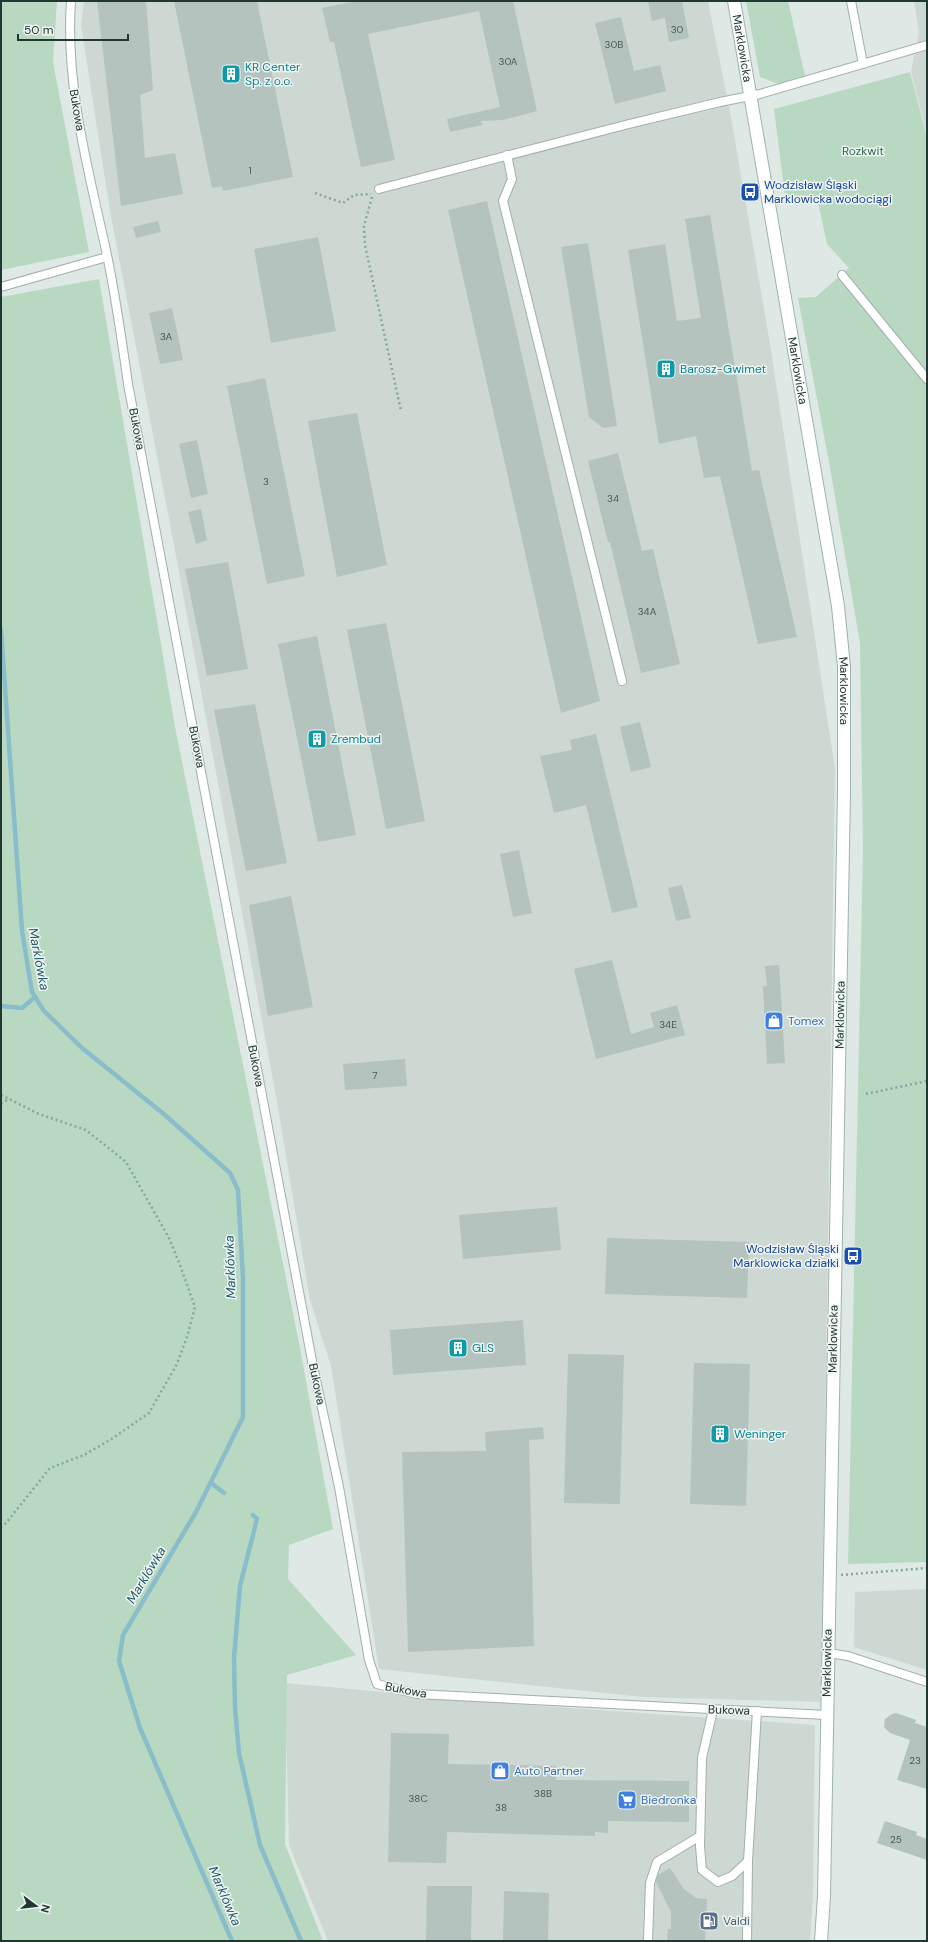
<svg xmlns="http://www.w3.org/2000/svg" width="928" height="1942" font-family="'DM Sans',sans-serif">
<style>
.built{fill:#cdd8d3}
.green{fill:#b8d8c2}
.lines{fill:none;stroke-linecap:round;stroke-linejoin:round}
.stream{stroke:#8abdca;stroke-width:4.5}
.building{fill:#b4c3bd}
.lane-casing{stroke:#a2afab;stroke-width:10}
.secondary-casing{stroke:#9eb3ad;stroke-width:14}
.path{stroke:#81a99f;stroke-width:2.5;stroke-dasharray:2 3;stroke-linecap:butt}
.lane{stroke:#fff;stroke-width:8}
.secondary{stroke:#fff;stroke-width:12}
.labels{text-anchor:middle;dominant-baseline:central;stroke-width:3;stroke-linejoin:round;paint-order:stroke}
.number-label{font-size:10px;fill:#465a55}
.street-label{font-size:12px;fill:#213732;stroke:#eef5f2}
.culture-label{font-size:12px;fill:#0d838f;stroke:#eef5f2;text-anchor:start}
.park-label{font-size:12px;fill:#2f6a48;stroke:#eef5f2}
.transit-label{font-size:12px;fill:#164399;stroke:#eef5f2;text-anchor:start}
.shop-label{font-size:12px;fill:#366cbe;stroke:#eef5f2;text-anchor:start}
.service-label{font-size:12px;fill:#4e5e75;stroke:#eef5f2;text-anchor:start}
.water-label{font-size:13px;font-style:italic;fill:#215c6d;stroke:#eef5f2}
</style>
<rect width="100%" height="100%" fill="#dee8e4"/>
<g class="built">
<polygon points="84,1 708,1 732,123 770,344 835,769 822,1644 827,1653 821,1702 643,1697 379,1669 331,1366 310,1300 277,1102 174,545 110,211 81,25"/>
<polygon points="914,1 927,1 927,135 911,71 919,33"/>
<polygon points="927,1589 927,1670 854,1647 855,1592"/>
<polygon points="285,1683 513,1704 815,1725 813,1894 810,1941 328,1941 289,1845"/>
</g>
<g class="green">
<polygon points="1,1 57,1 53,62 89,252 1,270"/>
<polygon points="746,1 788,1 805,76 779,84 760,77"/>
<polygon points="910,72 927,138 927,1562 848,1564 863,850 860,643 829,462 798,298 816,297 849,268 827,244 817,197 786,204 774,109"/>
<polygon points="99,279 175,727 300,1348 333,1529 289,1545 288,1579 356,1655 287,1675 285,1844 323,1941 1,1941 1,297"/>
</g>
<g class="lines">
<g class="stream">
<polyline points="1,630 22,931 32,992 44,1011 82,1048 165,1115 230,1173 238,1190 243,1278 243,1417 196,1512 123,1635 119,1661 140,1728 232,1941"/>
<polyline points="1,1006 22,1008 35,997"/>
<polyline points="211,1483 224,1493"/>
<polyline points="253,1515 257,1519 240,1586 234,1658 235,1708 239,1753 260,1845 301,1941"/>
</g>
</g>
<g class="building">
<polygon points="97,1 146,1 153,90 140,95 145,158 175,153 183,194 121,206"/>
<polygon points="174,1 257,1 293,177 223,191 222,186 212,188"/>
<polygon points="356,1 513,1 537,111 503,120 481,121 482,125 450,132 447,119 500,107 479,11 368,34 395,160 361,167 334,42 330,42 322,8"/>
<polygon points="648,1 682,1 689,38 669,42 665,18 652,21"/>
<polygon points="621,17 634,71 660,65 666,91 615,104 595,23"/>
<polygon points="487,201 600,701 561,713 448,210"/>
<polygon points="710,215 752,471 759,470 797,637 758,644 720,476 704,478 696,436 659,444 628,250 665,244 677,321 701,318 685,219"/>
<polygon points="158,221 161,232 136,238 133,227"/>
<polygon points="318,237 336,331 271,343 254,249"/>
<polygon points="588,243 617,426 603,428 589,417 561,247"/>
<polygon points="172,308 183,360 160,364 149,313"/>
<polygon points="265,378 305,576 267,584 227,386"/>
<polygon points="357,413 387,565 337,577 308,421"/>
<polygon points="197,440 208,494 191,498 179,444"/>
<polygon points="618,453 642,551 653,549 680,664 641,673 610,542 608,542 588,461"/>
<polygon points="201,509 207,540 196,544 188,512"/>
<polygon points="228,562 248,669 207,676 185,569"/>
<polygon points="386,623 425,821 386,829 347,630"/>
<polygon points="317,636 356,835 318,842 278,644"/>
<polygon points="255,704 287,863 246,871 214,710"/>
<polygon points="640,722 651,767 631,772 620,727"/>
<polygon points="596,734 638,907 612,913 586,805 554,813 540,756 572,750 570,740"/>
<polygon points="519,850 532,913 513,917 500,854"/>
<polygon points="682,885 691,918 676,921 668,888"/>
<polygon points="291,896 313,1007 268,1016 249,905"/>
<polygon points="612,960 631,1034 654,1027 650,1013 677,1005 685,1035 596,1059 574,969"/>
<polygon points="779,965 785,1063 767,1064 763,986 767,986 765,966"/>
<polygon points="405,1059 407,1086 345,1090 343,1064"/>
<polygon points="557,1207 561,1250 463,1259 459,1215"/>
<polygon points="607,1238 749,1242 747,1298 605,1294"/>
<polygon points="523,1320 526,1365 393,1375 390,1330"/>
<polygon points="568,1354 624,1355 620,1504 564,1503"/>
<polygon points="694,1363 750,1364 746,1506 690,1504"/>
<polygon points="543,1427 544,1439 529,1440 534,1646 408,1652 402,1452 486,1451 485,1432"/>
<polygon points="896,1713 916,1720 915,1723 927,1727 927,1789 897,1780 910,1740 890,1733 884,1727 885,1719 892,1714"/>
<polygon points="391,1733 449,1734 448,1764 556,1766 556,1780 689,1781 689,1822 608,1821 608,1833 595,1832 595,1836 447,1832 446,1863 388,1862"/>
<polygon points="885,1821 917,1832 916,1835 927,1839 927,1860 877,1843"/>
<polygon points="670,1868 684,1889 696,1898 707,1899 705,1941 667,1941 668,1929 671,1929 671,1912 656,1882 658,1875"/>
<polygon points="427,1886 472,1886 471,1941 426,1941"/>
<polygon points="504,1891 549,1893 548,1941 503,1941"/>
</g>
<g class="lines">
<g class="lane-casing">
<g id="lane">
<path d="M71,1C65,87 89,172 107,255C116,298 122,341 128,384L313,1366L339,1487L369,1660L377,1684L417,1694L827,1715"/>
<polyline points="851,1 863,64"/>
<polyline points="507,155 512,179 503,201 622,681"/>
<polyline points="379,189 629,124 720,102 760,94 927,45"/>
<polyline points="842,275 927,379"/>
<polyline points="1,287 107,257"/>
<polyline points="828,1653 848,1656 927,1682"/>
<polyline points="713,1710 702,1758 700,1846 702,1870 718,1882 732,1876 748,1861 757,1711"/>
<polyline points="648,1941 650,1883 657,1862 700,1836"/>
<polyline points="747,1941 748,1861"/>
</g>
</g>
<g class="secondary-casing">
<g id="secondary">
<path id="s1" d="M734,1L838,606L844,667V792L824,1896L821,1941"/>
</g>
</g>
<g class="path">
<polyline points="315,193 343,203 354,195 371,194"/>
<polyline points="372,197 364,226 365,245 401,411"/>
<polyline points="866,1094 927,1081"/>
<polyline points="1,1095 39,1114 86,1130 126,1162 169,1238 180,1265 195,1307 187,1337 177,1364 149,1413 113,1438 84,1455 50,1468 6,1523 1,1527"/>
<polyline points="1,1104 9,1099"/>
<polyline points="841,1575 927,1568"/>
</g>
<use href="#lane" class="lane"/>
<use href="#secondary" class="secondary"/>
</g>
<defs>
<g id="building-square" transform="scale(1)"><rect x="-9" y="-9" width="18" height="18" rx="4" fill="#0f9aa8" stroke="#eef5f2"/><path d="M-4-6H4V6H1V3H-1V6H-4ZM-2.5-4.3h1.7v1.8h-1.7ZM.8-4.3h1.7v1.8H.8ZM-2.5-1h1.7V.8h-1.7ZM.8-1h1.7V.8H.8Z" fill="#fff"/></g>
<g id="bus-square" transform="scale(1)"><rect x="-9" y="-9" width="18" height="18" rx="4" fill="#1a4fb4" stroke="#eef5f2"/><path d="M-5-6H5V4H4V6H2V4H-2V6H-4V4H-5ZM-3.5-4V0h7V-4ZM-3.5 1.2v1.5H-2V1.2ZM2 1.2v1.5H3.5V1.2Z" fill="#fff"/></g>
<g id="shop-square" transform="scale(1)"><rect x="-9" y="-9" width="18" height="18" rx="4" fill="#3f7fe0" stroke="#eef5f2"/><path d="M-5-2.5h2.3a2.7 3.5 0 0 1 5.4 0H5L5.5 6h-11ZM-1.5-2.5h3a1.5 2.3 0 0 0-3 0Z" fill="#fff"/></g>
<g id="supermarket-square" transform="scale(1)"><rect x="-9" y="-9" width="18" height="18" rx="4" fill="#3f7fe0" stroke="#eef5f2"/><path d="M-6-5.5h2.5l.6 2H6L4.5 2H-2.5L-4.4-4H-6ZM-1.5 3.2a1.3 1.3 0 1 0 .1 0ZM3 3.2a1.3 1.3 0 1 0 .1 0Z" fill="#fff"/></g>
<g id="fuel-square" transform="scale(1)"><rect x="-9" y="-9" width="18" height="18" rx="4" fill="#5c6f8a" stroke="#eef5f2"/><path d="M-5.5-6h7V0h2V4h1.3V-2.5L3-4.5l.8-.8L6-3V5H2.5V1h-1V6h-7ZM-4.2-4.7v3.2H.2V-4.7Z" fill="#fff"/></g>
</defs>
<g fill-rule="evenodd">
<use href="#building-square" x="231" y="74"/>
<use href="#bus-square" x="750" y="192"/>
<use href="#building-square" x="666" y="369"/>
<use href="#building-square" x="317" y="739"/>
<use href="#shop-square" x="774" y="1021"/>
<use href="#bus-square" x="853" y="1256"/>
<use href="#building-square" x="458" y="1348"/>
<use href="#building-square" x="720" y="1434"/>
<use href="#shop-square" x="500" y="1771"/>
<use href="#supermarket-square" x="627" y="1800"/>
<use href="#fuel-square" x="709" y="1921"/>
</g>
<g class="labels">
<g class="number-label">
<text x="677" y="29">30</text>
<text x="614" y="44">30B</text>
<text x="508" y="61">30A</text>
<text x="250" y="170">1</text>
<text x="166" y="336">3A</text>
<text x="266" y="481">3</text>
<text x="613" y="498">34</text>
<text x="647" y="611">34A</text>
<text x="668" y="1024">34E</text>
<text x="375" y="1075">7</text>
<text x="915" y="1760">23</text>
<text x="543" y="1793">38B</text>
<text x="418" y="1798">38C</text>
<text x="501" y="1807">38</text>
<text x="896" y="1839">25</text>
</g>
<g class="street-label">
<text stroke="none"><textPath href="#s1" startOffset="48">Marklowicka</textPath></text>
<text transform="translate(77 110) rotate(80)">Bukowa</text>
<text stroke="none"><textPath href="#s1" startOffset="375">Marklowicka</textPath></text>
<text transform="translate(137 429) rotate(79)">Bukowa</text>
<text stroke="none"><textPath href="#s1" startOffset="699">Marklowicka</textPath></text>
<text transform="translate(197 747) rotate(79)">Bukowa</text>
<text transform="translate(840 1015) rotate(-89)">Marklowicka</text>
<text transform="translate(256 1066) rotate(79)">Bukowa</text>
<text transform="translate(833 1339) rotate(-89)">Marklowicka</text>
<text transform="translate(317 1384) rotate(78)">Bukowa</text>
<text transform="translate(827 1663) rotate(-89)">Marklowicka</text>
<text transform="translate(406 1690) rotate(11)">Bukowa</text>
<text transform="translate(729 1710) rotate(2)">Bukowa</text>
</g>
<g class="culture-label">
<text x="245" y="67">KR Center<tspan x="245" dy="14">Sp. z o.o.</tspan></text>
<text x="680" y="369">Barosz-Gwimet</text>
<text x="331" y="739">Zrembud</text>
<text x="472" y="1348">GLS</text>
<text x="734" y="1434">Weninger</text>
</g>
<g class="park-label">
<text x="863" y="151">Rozkwit</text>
</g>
<g class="transit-label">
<text x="764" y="185">Wodzisław Śląski<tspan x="764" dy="14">Marklowicka wodociągi</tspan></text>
<text x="839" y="1249" text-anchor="end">Wodzisław Śląski<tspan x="839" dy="14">Marklowicka działki</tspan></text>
</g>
<g class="shop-label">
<text x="788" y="1021">Tomex</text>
<text x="514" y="1771">Auto Partner</text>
<text x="641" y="1800">Biedronka</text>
</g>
<g class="service-label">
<text x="723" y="1921">Valdi</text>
</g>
<g class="water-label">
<text transform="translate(39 959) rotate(79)">Marklówka</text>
<text transform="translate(230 1267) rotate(-92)">Marklówka</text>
<text transform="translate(146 1575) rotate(-59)">Marklówka</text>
<text transform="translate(225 1896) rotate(67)">Marklówka</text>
</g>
</g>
<rect width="928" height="1942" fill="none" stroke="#213732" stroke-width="4"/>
<g transform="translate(36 1906) rotate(105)" stroke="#eef5f2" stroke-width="3" paint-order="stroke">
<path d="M0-3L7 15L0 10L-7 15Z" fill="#213732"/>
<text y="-6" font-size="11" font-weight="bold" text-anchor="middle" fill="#213732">N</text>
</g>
<path d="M18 34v6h110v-6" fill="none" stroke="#213732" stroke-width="2"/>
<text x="24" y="34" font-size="12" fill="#213732" stroke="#eef5f2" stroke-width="3" paint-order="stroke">50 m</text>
</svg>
